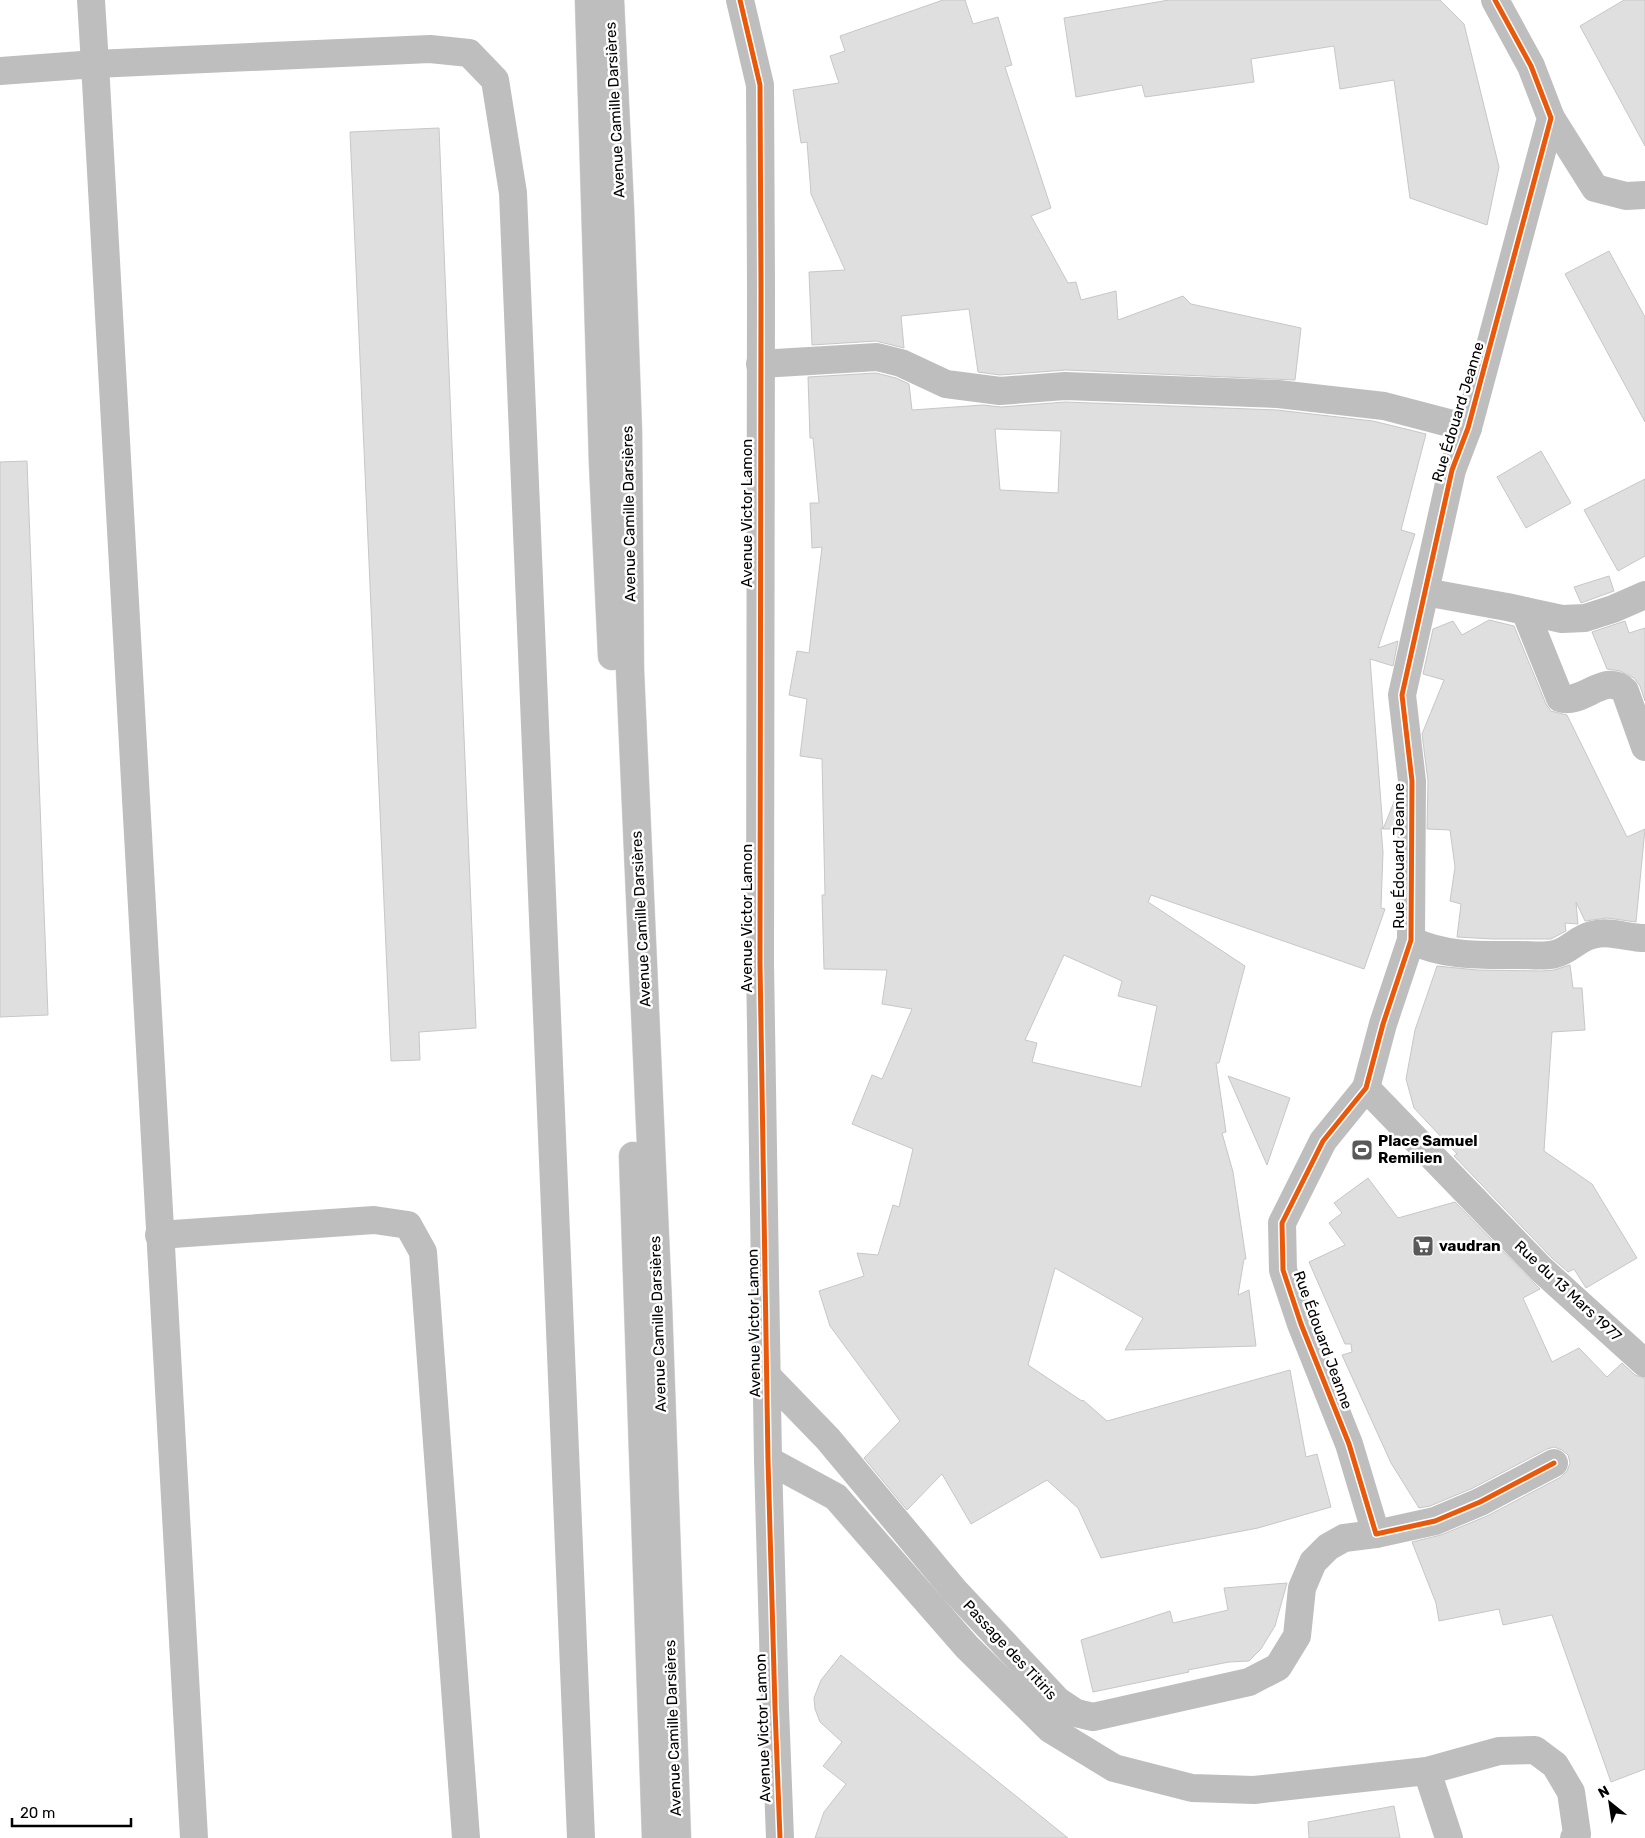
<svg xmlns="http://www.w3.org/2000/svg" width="1645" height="1838" font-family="Rubik,sans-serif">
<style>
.building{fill:#dfdfdf;stroke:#c7c7c7;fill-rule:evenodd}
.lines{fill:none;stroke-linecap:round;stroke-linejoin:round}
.major-casing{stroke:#dbdbdb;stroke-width:29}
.minor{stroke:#bebebe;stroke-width:28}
.major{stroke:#bebebe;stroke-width:28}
.cycleway-casing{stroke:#fff;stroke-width:8}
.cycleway{stroke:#e8590c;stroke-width:5}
.labels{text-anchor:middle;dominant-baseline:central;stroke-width:5;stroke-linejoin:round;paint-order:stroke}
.street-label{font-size:15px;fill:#000;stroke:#fff}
.poi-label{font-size:15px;font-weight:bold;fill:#000;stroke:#fff;text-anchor:start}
</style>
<rect width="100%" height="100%" fill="#fff"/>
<g class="building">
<polygon points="943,0 965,0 973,24 998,17 1012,65 1005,67 1051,208 1031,216 1068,283 1076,282 1081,300 1116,291 1118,320 1183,296 1191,304 1301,328 1295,380 1066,370 1000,375 978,372 969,309 901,316 904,348 876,341 812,345 809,272 845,270 811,194 807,142 801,143 793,90 839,83 830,56 845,51 840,36"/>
<polygon points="1169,0 1440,0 1464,24 1499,167 1487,225 1410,198 1394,80 1340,89 1334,46 1251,59 1254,82 1145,97 1142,85 1076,97 1064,18"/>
<polygon points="1624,0 1645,0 1645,146 1580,26"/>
<polygon points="439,128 476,1028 419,1032 420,1060 391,1061 350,132"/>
<polygon points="1609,251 1645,317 1645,422 1565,274"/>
<path d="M876,373L896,378L909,384L912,410L983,405L1001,407L1065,402L1277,410L1373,421L1426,434L1401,530L1415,534L1378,648L1398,641L1393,666L1370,659L1383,829L1381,828L1383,852L1381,908L1385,909L1364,969L1151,895L1148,902L1245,966L1219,1063H1216L1226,1132L1222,1133L1233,1172L1246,1259H1244L1238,1295L1249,1290L1256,1346L1125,1350L1143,1318L1055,1268L1028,1365L1082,1401L1083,1400L1107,1421L1290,1370L1306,1457L1317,1454L1331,1507L1258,1528L1101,1558L1078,1508L1047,1480L971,1524L942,1474L907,1510L864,1458L900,1421L830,1326L819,1291L864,1276L857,1253L878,1255L893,1205L899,1207L913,1149L852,1124L872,1075L882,1079L912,1009L882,1004L887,970L824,969L822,895H825L822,759L800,756L807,699L789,695L797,651L809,653L822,547L812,548L810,503H819L813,438H810L808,377ZM995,429L1061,431L1058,493L1000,490ZM1064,955L1122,981L1118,996L1157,1006L1141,1087L1032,1062L1037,1043L1025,1040Z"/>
<polygon points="1541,451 1571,503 1526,528 1497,477"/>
<polygon points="27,461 48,1015 0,1017 0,462"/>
<polygon points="1645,479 1645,556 1618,571 1584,510"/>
<polygon points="1609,576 1614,591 1581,603 1574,587"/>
<polygon points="1489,620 1514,626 1546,704 1551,711 1567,715 1627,837 1645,829 1636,922 1607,918 1585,921 1576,902 1578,924 1565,923 1566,931 1551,939 1493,939 1457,937 1461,904 1450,901 1455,867 1450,830 1427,829 1428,781 1422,734 1444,680 1423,674 1433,629 1453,621 1462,635"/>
<polygon points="1625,621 1629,633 1645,628 1645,701 1640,686 1634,678 1620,671 1607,669 1592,632"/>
<polygon points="1396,797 1396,829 1383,829"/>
<polygon points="1570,965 1573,988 1582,988 1585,1030 1552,1032 1544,1151 1592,1184 1637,1258 1586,1288 1574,1269 1568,1272 1552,1258 1454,1156 1457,1154 1414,1108 1406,1079 1415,1030 1437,966 1477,970 1542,971 1554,970"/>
<polygon points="1228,1076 1290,1098 1267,1165"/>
<polygon points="1368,1178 1398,1218 1455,1202 1540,1289 1523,1298 1552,1362 1579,1348 1607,1377 1622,1363 1635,1375 1645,1378 1645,1769 1611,1782 1552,1615 1503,1625 1499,1609 1439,1621 1436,1603 1412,1542 1441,1535 1487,1516 1561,1477 1567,1471 1570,1463 1568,1455 1562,1450 1554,1447 1547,1449 1473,1488 1430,1506 1419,1508 1391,1463 1342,1355 1352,1352 1351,1344 1345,1344 1309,1262 1345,1245 1329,1223 1342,1213 1334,1203"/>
<polygon points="1287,1583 1275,1626 1261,1649 1249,1661 1229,1662 1188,1670 1189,1672 1093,1692 1081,1640 1170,1611 1173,1623 1228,1610 1224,1588"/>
<polygon points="841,1655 1068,1838 815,1838 824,1812 846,1784 823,1766 842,1742 820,1722 815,1709 814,1698 821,1680"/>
<polygon points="1394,1806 1400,1838 1309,1838 1308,1822"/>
</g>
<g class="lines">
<g class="major-casing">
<g id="major">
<polyline points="589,0 603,463 612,656"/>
<polyline points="610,0 620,208 628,431 630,670 658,1304 677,1838"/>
<polyline points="633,1156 656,1838"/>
</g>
</g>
<g class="minor">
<polyline points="91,0 95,64 430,49 469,53 495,80 513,193 581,1838"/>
<polyline points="740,0 760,85 761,287 760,963 768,1460 775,1708 780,1838"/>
<polyline points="1495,0 1531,66 1551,118 1468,428 1452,470 1402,695 1412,781 1411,940 1383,1024 1366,1088 1323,1141 1282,1223 1283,1270 1301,1324 1349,1444 1376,1534 1435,1521 1480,1502 1554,1463"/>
<polyline points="0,71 95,64 194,1838"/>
<polyline points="1551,118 1595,188 1626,196 1645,195"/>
<polyline points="760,364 877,357 901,363 946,384 1000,391 1065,386 1278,394 1384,406 1468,428"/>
<polyline points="1425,592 1507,607 1562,619 1585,618 1613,609 1645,595"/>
<path d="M1525,611L1560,698C1582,706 1605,671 1625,691L1645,747"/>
<path d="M1411,940C1444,957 1484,955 1520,955C1531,955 1545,957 1555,954C1569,951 1578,938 1592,935C1611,930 1627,938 1645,938"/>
<polyline points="1366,1088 1541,1269 1645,1363"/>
<polyline points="159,1235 374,1220 408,1225 423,1252 466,1838"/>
<polyline points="767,1376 828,1439 954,1590 1058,1701 1076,1713 1093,1717 1249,1682 1278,1667 1297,1636 1302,1588 1313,1562 1328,1547 1344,1538 1376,1534"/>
<polyline points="768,1460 836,1497 967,1647 1050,1729 1114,1768 1192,1788 1254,1790 1427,1771 1499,1751 1535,1750 1555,1765 1571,1792 1577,1834 1574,1838"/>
<polyline points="1427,1771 1449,1838"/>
</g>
<use href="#major" class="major"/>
<g class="cycleway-casing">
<g id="cycleway">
<polyline points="740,0 760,85 761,287 760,963 768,1460 775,1708 780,1838"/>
<polyline points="1495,0 1531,66 1551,118 1468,428 1452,470 1402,695 1412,781 1411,940 1383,1024 1366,1088 1323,1141 1282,1223 1283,1270 1301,1324 1349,1444 1376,1534 1435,1521 1480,1502 1554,1463"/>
</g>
</g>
<use href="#cycleway" class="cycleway"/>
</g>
<defs>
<g id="stadium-square" transform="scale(1.125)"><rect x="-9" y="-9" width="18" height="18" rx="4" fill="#595959" stroke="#fff"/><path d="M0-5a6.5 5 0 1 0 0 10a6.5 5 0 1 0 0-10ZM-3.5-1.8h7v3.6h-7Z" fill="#fff"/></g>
<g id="supermarket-square" transform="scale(1.125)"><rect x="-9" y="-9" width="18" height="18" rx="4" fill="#595959" stroke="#fff"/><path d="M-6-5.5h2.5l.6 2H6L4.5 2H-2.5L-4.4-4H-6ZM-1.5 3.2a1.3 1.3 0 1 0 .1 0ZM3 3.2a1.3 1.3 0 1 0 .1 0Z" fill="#fff"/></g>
</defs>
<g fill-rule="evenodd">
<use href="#stadium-square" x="1362" y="1150"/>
<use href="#supermarket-square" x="1423" y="1246"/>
</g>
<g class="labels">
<g class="street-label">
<text transform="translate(615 110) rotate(-93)">Avenue Camille Darsières</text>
<text transform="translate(1458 412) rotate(-73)">Rue Édouard Jeanne</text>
<text transform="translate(747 513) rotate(-90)">Avenue Victor Lamon</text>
<text transform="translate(629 514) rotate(-91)">Avenue Camille Darsières</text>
<text transform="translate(1399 856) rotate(-90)">Rue Édouard Jeanne</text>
<text transform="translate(747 918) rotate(-90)">Avenue Victor Lamon</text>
<text transform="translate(641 919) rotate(-93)">Avenue Camille Darsières</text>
<text transform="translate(1568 1291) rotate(43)">Rue du 13 Mars 1977</text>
<text transform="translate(754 1323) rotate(-91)">Avenue Victor Lamon</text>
<text transform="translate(658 1324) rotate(-92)">Avenue Camille Darsières</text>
<text transform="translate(1323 1340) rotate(70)">Rue Édouard Jeanne</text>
<text transform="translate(1010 1650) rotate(47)">Passage des Titiris</text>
<text transform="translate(673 1728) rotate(-92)">Avenue Camille Darsières</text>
<text transform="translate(763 1728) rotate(-92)">Avenue Victor Lamon</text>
</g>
<g class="poi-label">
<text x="1378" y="1141">Place Samuel<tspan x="1378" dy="17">Remilien</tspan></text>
<text x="1439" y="1246">vaudran</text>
</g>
</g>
<g transform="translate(1610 1803) rotate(330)" stroke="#ffffff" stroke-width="4" paint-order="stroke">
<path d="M0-4L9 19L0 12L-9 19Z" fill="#000000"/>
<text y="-8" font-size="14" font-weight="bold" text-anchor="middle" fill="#000000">N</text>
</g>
<path d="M12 1818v8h119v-8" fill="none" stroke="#000000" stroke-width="2.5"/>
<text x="20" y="1818" font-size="15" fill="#000000" stroke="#ffffff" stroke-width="4" paint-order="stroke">20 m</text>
</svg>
